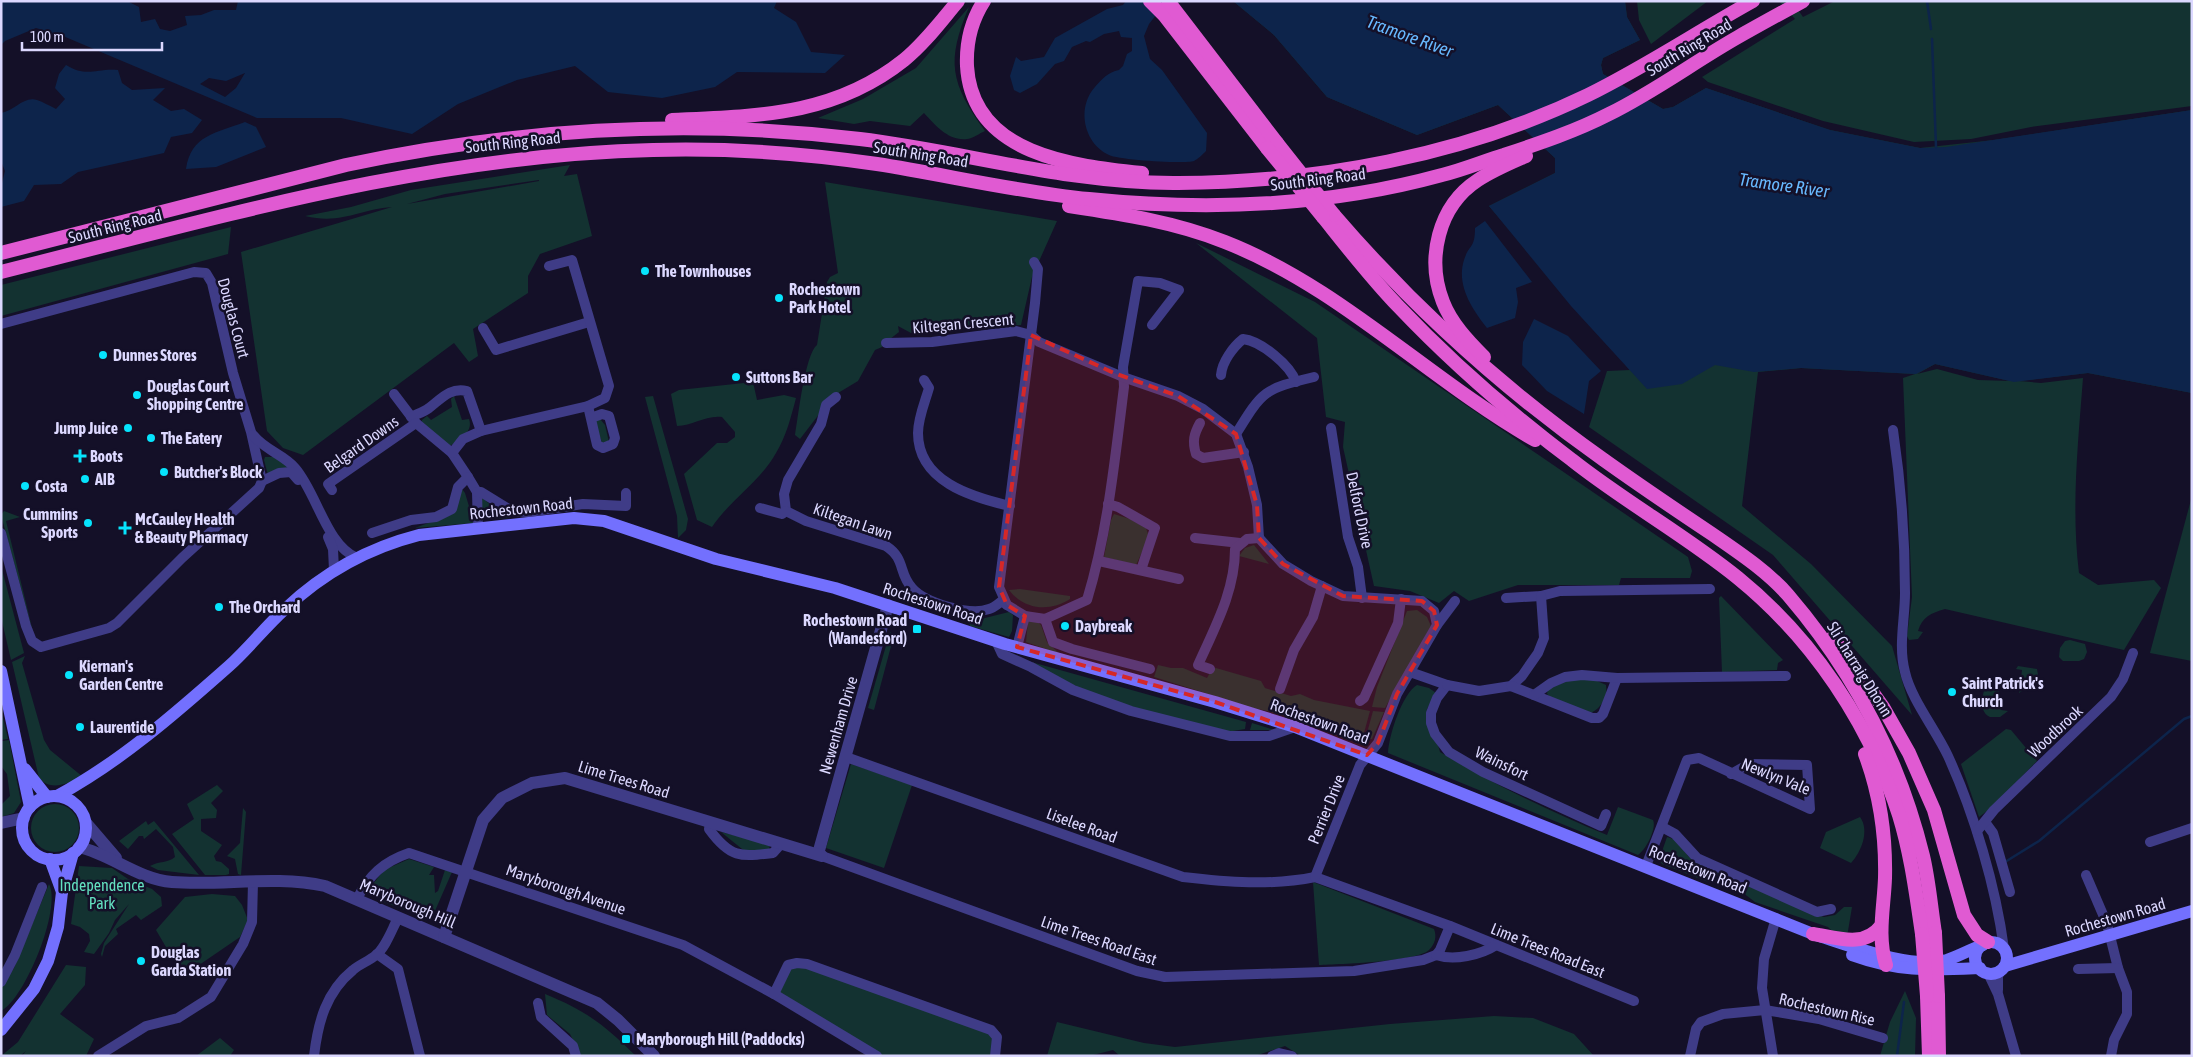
<svg xmlns="http://www.w3.org/2000/svg" width="2193" height="1057" font-family="'Asap Condensed',sans-serif">
<style>
.green{fill:#133231;fill-rule:evenodd}
.water{fill:#0d244b;fill-rule:evenodd}
.lines{fill:none;stroke-linecap:round;stroke-linejoin:round}
.stream{stroke:#0d244b;stroke-width:2.5}
.minor{stroke:#3f3c87;stroke-width:10}
.tertiary{stroke:#3f3c87;stroke-width:12}
.secondary{stroke:#7370fe;stroke-width:12}
.trunk{stroke:#e05ad2;stroke-width:14}
.trunk-bridge{stroke:#e05ad2;stroke-width:14}
.marked{fill:#d62828;fill-opacity:0.2;stroke:#d62828;stroke-width:4;stroke-dasharray:10 6;stroke-linejoin:round}
.poi-dot{fill:#06e4fd;stroke:#141028;stroke-width:2}
.labels{text-anchor:middle;dominant-baseline:central;stroke-width:5;stroke-linejoin:round;paint-order:stroke}
.street-label{font-size:16px;fill:#dcd8ff;stroke:#141028}
.poi-label{font-size:16px;font-weight:bold;fill:#dcd8ff;stroke:#141028;text-anchor:start}
.park-label{font-size:16px;fill:#63e0c0;stroke:#141028}
.water-label{font-size:18px;font-style:italic;fill:#67b8fe;stroke:#141028}
</style>
<rect width="100%" height="100%" fill="#141028"/>
<g class="green">
<path d="M1233,1H1625L1627,17L1640,40L1603,58L1601,65L1603,74L1663,109L1673,107L1706,88L1830,130L1920,148L1994,140L2192,110V393L2088,373L2019,381L2041,383L2083,378C2078,444 2071,508 2079,573L2098,585L2154,580L2161,588L2124,650L1945,609C1931,613 1922,617 1918,631L1923,632L1918,639L1909,640L1907,636L1912,597L1903,378L1915,374L1801,368L1758,372L1742,506L1811,564L1892,646L1912,715L1773,555L1589,427L1607,371L1630,370L1489,206L1555,173V158L1498,105L1417,135L1327,97L1274,35ZM1935,364L2010,381L1978,380L1937,369L1917,374Z"/>
<polygon points="1637,1 1708,1 1651,44 1639,20"/>
<polygon points="1779,1 1792,1 1803,17 1835,1 2192,1 2192,106 2031,127 1971,139 1914,142 1823,121 1708,82 1702,77 1795,19"/>
<path d="M969,7C946,61 950,83 985,131C980,133 972,139 967,139C948,141 935,125 924,113L910,126L870,121L854,124L818,118L863,99L916,68Z"/>
<path d="M570,165L564,176L577,174L592,236L540,254L528,276V293L473,329L478,356L469,362L454,343L303,455L283,448L267,431L241,252L392,207C359,209 342,225 305,216L351,207L411,190ZM539,180V181L407,204L445,194Z"/>
<path d="M825,182L1057,221L1032,277L1021,325L911,333L898,326L899,332L890,339L885,340L882,347L875,350L858,381L833,396L800,439L795,435C798,418 805,354 817,345L827,282L830,277L838,273Z"/>
<polygon points="231,227 228,254 1,316 1,285"/>
<polygon points="1196,243 1315,302 1688,557 1692,571 1690,578 1621,578 1619,585 1518,585 1469,601 1454,591 1439,603 1410,591 1374,586 1343,447 1345,422 1326,417 1317,338"/>
<path d="M753,382L757,400L784,395L796,398C791,417 786,437 776,453C760,482 730,500 712,527L697,520L684,474L717,443H727L735,437V432L722,417C705,415 693,426 677,426L671,394L679,390Z"/>
<path d="M454,396L462,420L469,419C474,433 458,440 447,448L421,426L422,420L427,416L431,420L452,407L451,399Z"/>
<polygon points="653,396 688,519 686,530 678,538 677,516 645,397"/>
<polygon points="600,419 605,425 609,442 603,446 594,420"/>
<polygon points="265,457 274,457 290,467 268,475 264,460"/>
<polygon points="462,489 465,493 474,523 415,528 449,515"/>
<polygon points="478,494 493,507 511,518 488,519 481,509"/>
<polygon points="2192,496 2192,661 2150,653"/>
<polygon points="4,511 20,517 6,521 35,640 1,515"/>
<polygon points="1114,514 1130,519 1146,528 1149,537 1136,565 1104,557 1111,520"/>
<polygon points="1254,545 1269,564 1239,556 1245,548"/>
<polygon points="1,566 24,653 11,660 1,617"/>
<path d="M1020,589L1070,596V599C1050,612 1024,610 1009,590Z"/>
<polygon points="1721,596 1783,660 1778,663 1777,670 1722,672 1719,598"/>
<polygon points="1417,610 1427,617 1431,626 1385,708 1372,707 1377,687 1407,611"/>
<polygon points="1009,612 1013,615 1012,631 1009,637 970,626 969,622"/>
<polygon points="1034,619 1041,625 1047,642 1060,654 1026,642 1028,621"/>
<polygon points="890,632 894,635 874,710 868,708"/>
<polygon points="2070,640 2085,644 2087,652 2084,659 2079,661 2063,661 2059,657 2060,648 2065,641"/>
<path d="M25,656L22,663L44,740L50,750L83,777C68,783 51,792 39,778L12,662Z"/>
<polygon points="1017,658 1246,722 1245,729 1227,732 1131,708 1073,688"/>
<polygon points="1158,665 1171,668 1183,668 1207,678 1212,669 1216,668 1261,681 1265,688 1291,696 1300,694 1314,700 1370,711 1361,744 1329,731 1321,724 1309,720 1253,708 1154,677"/>
<polygon points="2018,666 2037,669 2039,680 2019,693 2022,670 2016,669"/>
<path d="M1997,675L2001,710L2008,711L2000,717H1990C1977,711 1983,691 1988,680Z"/>
<path d="M1570,680H1595L1606,685C1608,697 1601,708 1591,713L1553,700L1547,694L1548,689Z"/>
<path d="M1417,685L1429,688L1436,693L1427,709L1426,719L1435,734L1440,752C1493,784 1549,811 1607,835L1618,807L1653,820C1657,828 1646,850 1638,855L1388,753C1389,735 1402,694 1417,685Z"/>
<polygon points="1,709 8,739 1,740"/>
<polygon points="1373,711 1384,712 1372,739 1368,739 1367,733"/>
<polygon points="1252,723 1274,730 1250,730"/>
<polygon points="2006,729 2011,730 2037,761 1991,808 1979,817 1961,764"/>
<polygon points="9,740 21,802 14,813 1,817 1,805 10,796 7,774 1,766 2,741"/>
<polygon points="851,764 912,785 884,868 826,848"/>
<polygon points="217,785 223,791 211,803 217,810 216,818 201,819 201,831 222,845 214,856 216,861 221,862 229,869 229,874 226,875 205,875 172,834 194,819 187,804"/>
<circle cx="55" cy="828" r="24"/>
<polygon points="243,808 246,812 241,875 238,874 235,859 227,856 240,843"/>
<path d="M1860,817C1870,831 1861,852 1851,863L1820,848L1826,832Z"/>
<path d="M146,821L148,825L154,821L199,875L158,870L150,866C159,861 168,863 175,857L173,847L156,829L144,839L143,836H139L128,849L119,841Z"/>
<polygon points="721,832 770,844 769,849 747,853"/>
<polygon points="1667,837 1677,840 1688,856 1708,867 1824,917 1835,915 1844,907 1852,907 1847,937 1836,935 1828,927 1755,902 1738,889 1720,883 1708,882 1662,864 1659,860"/>
<polygon points="409,859 434,867 429,875 434,875 435,893 438,891 445,870 452,872 431,920 381,901 373,884 384,870"/>
<polygon points="79,866 112,868 128,879 152,889 161,897 162,906 141,920 136,915 116,929 118,934 105,946 102,957 101,954 104,943 129,904 115,920 109,933 94,954 84,952 90,941 89,934 80,927 71,924"/>
<path d="M1313,882L1434,929C1437,937 1435,944 1429,950C1416,962 1340,964 1319,965Z"/>
<path d="M49,884C62,908 25,999 1,1011V988L14,968Z"/>
<polygon points="212,894 235,896 242,905 248,920 240,937 183,976 156,930 185,897"/>
<polygon points="797,963 991,1030 995,1056 879,1056 774,994 788,965"/>
<polygon points="66,965 86,967 85,985 60,1014 94,1039 86,1056 22,1056 26,1051 20,1056 1,1056 18,1042"/>
<polygon points="1905,991 1916,1018 1915,1056 1880,1056 1890,1022"/>
<path d="M545,994C587,1011 604,1025 636,1056H581L570,1034L547,1015Z"/>
<polygon points="1494,1016 1533,1018 1574,1034 1594,1056 1301,1056 1285,1046 1255,1056 1120,1056 1113,1050 1089,1056 1047,1056 1057,1022 1144,1043 1175,1047 1390,1024"/>
<polygon points="220,1038 234,1050 230,1056 196,1056"/>
</g>
<g class="water">
<path d="M1,1H127L139,7L141,22L155,19L160,29L170,31L187,25L185,16L201,15L214,10H236L238,1H777L774,8L796,22L811,52L845,55L825,73L737,72L715,87L662,98L608,92L575,66L517,80L458,104L412,134L341,118H257L63,36L36,28L5,41L1,45ZM245,73L236,88L225,97L200,84L209,78L226,81Z"/>
<path d="M1126,1H1167L1149,24L1144,36L1150,59L1162,70L1207,133L1206,151C1203,154 1198,159 1194,161C1184,164 1119,160 1109,155C1084,144 1076,108 1095,87C1102,79 1108,72 1119,70L1123,66L1127,54L1132,51V38L1121,37L1119,31L1104,34L1090,42L1086,41L1072,47L1064,61L1055,64L1037,84L1020,93L1014,90L1010,76L1016,57L1021,61L1044,57L1055,38L1107,9L1123,5Z"/>
<polygon points="1233,1 1625,1 1627,17 1640,40 1603,58 1601,65 1603,74 1663,109 1673,107 1706,88 1830,130 1920,148 1946,147 2192,110 2192,393 2088,373 2014,382 1935,364 1916,374 1801,368 1754,372 1715,365 1682,384 1647,389 1571,306 1489,206 1555,173 1555,158 1498,105 1417,135 1327,97 1274,35"/>
<path d="M66,65C87,78 96,68 118,70L122,83L132,90L165,88L153,100L171,111L184,109L202,120L192,133L171,137L164,153L78,172L61,184L34,185L24,201L1,207V187L5,171L1,161V113C15,111 23,96 37,100C43,102 50,106 56,109L65,99L55,88L59,74Z"/>
<path d="M245,122L256,127L266,147L216,167L186,169C191,135 216,133 245,122Z"/>
<path d="M1485,221L1532,282L1516,288L1518,302L1515,318L1487,328C1472,309 1456,285 1464,260C1469,244 1475,249 1475,228Z"/>
<polygon points="1534,319 1568,336 1601,371 1589,381 1584,414 1547,391 1522,365 1523,342"/>
</g>
<g class="lines">
<g class="stream">
<polyline points="1927,1 1931,29"/>
<polyline points="1932,39 1936,147"/>
<polyline points="2005,862 2039,841 2184,719 2192,716"/>
<polyline points="1897,1056 1904,1002"/>
</g>
<g class="minor">
<path d="M1034,262L1038,269L1035,303L999,587L1007,605L1025,616L1045,619L1087,600C1108,531 1115,458 1124,387L1123,367L1138,281L1160,283L1179,290L1152,325"/>
<polyline points="1,324 194,272 206,273 212,283 233,373 251,432 262,481 259,488 182,558 117,623 109,628 41,647 32,641 26,626 1,533"/>
<polyline points="483,328 496,350 589,322"/>
<polyline points="886,343 932,342 1016,331 1031,335 1039,342 1123,377 1178,396 1203,409 1236,434 1248,467 1257,505 1259,538"/>
<path d="M1221,375C1222,362 1233,347 1243,339C1261,341 1290,365 1296,382"/>
<path d="M924,380L929,388C925,402 918,418 918,433C918,481 971,497 1010,506"/>
<polyline points="394,394 416,423 452,453 468,477 477,492 478,529"/>
<path d="M836,397L826,405L821,424L788,480L784,494L786,511L806,521L886,546C906,559 898,573 912,588C925,603 970,616 989,609C994,608 998,604 1002,601L1007,605"/>
<polyline points="588,406 597,445 603,448 613,444 615,438 609,416 602,414 591,418"/>
<path d="M411,417C417,414 424,412 429,408C441,399 450,387 467,391L481,431L463,439L452,453"/>
<path d="M1200,423C1194,434 1192,441 1196,454L1203,458L1244,452"/>
<polyline points="1331,428 1348,537 1358,567 1362,598"/>
<path d="M1893,430C1901,484 1905,539 1905,593C1905,619 1898,646 1905,672C1911,699 1936,730 1948,756C1974,813 1996,887 2004,949"/>
<polyline points="481,431 588,406 605,398 609,386 572,260 549,266"/>
<path d="M1236,434C1263,390 1264,389 1314,377"/>
<path d="M253,435C266,451 283,454 295,468C317,493 326,545 357,558"/>
<polyline points="262,481 279,473 291,472 298,480"/>
<polyline points="332,490 328,484 416,423"/>
<polyline points="477,492 481,492 512,511 528,512 583,504 626,506 626,493"/>
<polyline points="1108,504 1118,507 1155,528 1141,570"/>
<polyline points="760,508 782,514 786,511"/>
<polyline points="372,533 411,520 436,517 452,509 458,487 468,477"/>
<polyline points="328,537 333,549 334,570"/>
<polyline points="1195,538 1240,543"/>
<polyline points="1099,561 1179,579"/>
<polyline points="1506,598 1541,596 1560,591 1710,589"/>
<polyline points="1045,619 1053,642 1072,649 1150,669"/>
<polyline points="996,641 1002,654 1031,667 1073,690 1131,711 1230,736 1269,736 1295,727"/>
<polyline points="1017,647 1025,616"/>
<path d="M1210,669L1198,665C1215,627 1235,591 1235,549L1247,539L1259,538L1283,564L1311,581L1343,596L1422,601L1434,611L1437,625"/>
<polyline points="1410,672 1447,685 1437,698 1431,713 1431,723 1435,734 1449,752 1483,772 1601,826 1606,814"/>
<polyline points="1447,685 1479,691 1511,686 1522,676 1538,653 1544,638 1541,596"/>
<polyline points="1511,686 1592,718 1599,718 1603,714 1617,678"/>
<polyline points="1280,689 1294,650 1313,617 1322,586"/>
<polyline points="1534,695 1551,683 1565,677 1582,675 1617,678 1786,676"/>
<polyline points="1360,701 1364,698 1398,623 1401,599"/>
<path d="M846,757L1183,877C1226,882 1272,886 1315,877"/>
<polyline points="1985,822 1993,833 2010,892"/>
<path d="M710,823L709,829C730,858 740,857 773,853L781,844"/>
<polyline points="1662,827 1675,834 1697,858 1817,912 1831,909"/>
<polyline points="1977,831 1994,810 2111,697 2123,679 2133,653"/>
<polyline points="2150,842 2192,828"/>
<polyline points="822,856 1137,971 1165,977 1354,971 1423,960 1436,955 1440,950 1450,926"/>
<polyline points="1646,866 1687,760 1699,758 1810,809 1807,765 1749,764 1731,774"/>
<polyline points="2086,875 2107,924 2118,968 2127,992 2127,1014 2114,1040 2111,1056"/>
<polyline points="1315,877 1450,926 1634,1001"/>
<polyline points="1315,877 1360,765 1378,743 1397,694 1437,625 1455,601"/>
<path d="M357,899C369,875 383,862 409,853L683,945L774,994L877,1056"/>
<polyline points="377,954 398,969 420,1056"/>
<path d="M1436,955C1454,961 1481,955 1496,945"/>
<polyline points="2078,969 2118,968"/>
<polyline points="1988,973 1998,994 2016,1056"/>
<polyline points="1,982 15,955 42,887"/>
<polyline points="1998,990 1998,976 2001,970"/>
<polyline points="774,994 788,965 797,963 807,964 991,1030 997,1037 995,1056"/>
<polyline points="538,1003 541,1017 573,1046 576,1056"/>
<polyline points="98,1056 146,1026 178,1018 211,997 243,944 252,922 253,882"/>
<path d="M314,1056C318,1022 326,992 353,970C360,964 369,961 376,955C386,947 392,929 398,918"/>
<polyline points="1272,1056 1279,1053 1292,1056"/>
<polyline points="1690,1056 1696,1029 1701,1022 1723,1014 1765,1010 1819,1019 1883,1038"/>
<polyline points="1773,1056 1762,988 1764,959 1776,918"/>
</g>
<g class="tertiary">
<polyline points="1,823 24,818"/>
<polyline points="86,823 116,858"/>
<path d="M79,847C112,855 138,879 172,882C222,886 275,875 325,886L597,1003L618,1020L654,1056"/>
<polyline points="818,854 888,605"/>
<polyline points="444,937 483,820 502,798 532,783 565,778 822,856"/>
</g>
<g class="secondary">
<polyline points="1,671 30,807"/>
<polyline points="25,769 47,797"/>
<path d="M57,796C120,762 176,713 229,666C249,648 265,627 285,609C323,573 368,548 419,535L574,518L604,521L716,559L835,588L1005,644L1215,702L1295,727L1813,934C1848,945 1911,970 1947,960C1959,956 1971,949 1983,945"/>
<circle cx="54" cy="828" r="32"/>
<polyline points="50,859 62,892"/>
<circle cx="1991" cy="958" r="16"/>
<path d="M1852,955C1899,972 1930,970 1980,968"/>
<polyline points="2005,966 2192,911"/>
<polyline points="1,1030 34,989 48,961 58,927 62,892 73,853"/>
</g>
<g class="trunk">
<path d="M984,1C971,21 966,42 967,66C972,155 1074,166 1142,173"/>
<polyline points="1150,1 1164,15 1267,148"/>
<polyline points="1168,1 1277,143"/>
<path d="M672,120C757,116 834,116 904,60C925,43 941,21 958,1"/>
<path d="M1069,206C1122,214 1175,222 1225,242C1340,287 1428,379 1535,440"/>
<path d="M1334,215C1414,308 1503,389 1604,460C1639,485 1676,510 1712,534C1738,552 1767,571 1788,595C1854,672 1899,758 1923,856C1929,881 1931,908 1935,933"/>
<path d="M1323,217C1347,247 1371,278 1398,306C1451,362 1511,414 1572,460C1625,502 1685,535 1738,578C1813,639 1869,723 1899,815C1911,854 1916,894 1922,934"/>
<path d="M1,253L346,165C515,129 688,118 860,139C966,152 1070,184 1178,183C1317,182 1462,156 1588,95C1645,67 1697,32 1753,1"/>
<path d="M1,272C217,218 429,155 653,150C727,148 803,153 877,164C947,175 1018,192 1089,199C1206,211 1329,206 1442,175C1463,170 1484,161 1504,155C1540,143 1576,131 1609,114C1654,92 1694,62 1738,37C1759,25 1781,13 1803,1"/>
<path d="M1484,357C1468,341 1451,323 1443,302C1426,259 1438,206 1478,180C1493,170 1510,163 1526,156"/>
<polyline points="1832,638 1843,651 1883,707 1909,753 1934,810 1964,915 1977,935 1988,942"/>
<path d="M1865,754C1880,794 1886,835 1885,878C1884,907 1877,936 1886,965"/>
<path d="M1813,934C1838,938 1864,948 1881,926"/>
<polyline points="1927,996 1929,1056"/>
<polyline points="1938,996 1939,1056"/>
</g>
<g class="trunk-bridge">
<polyline points="1277,143 1334,215"/>
<polyline points="1267,148 1323,217"/>
<polyline points="1935,933 1938,996"/>
<polyline points="1922,934 1927,996"/>
</g>
</g>
<path class="marked" d="M1031,335L1114,373L1178,396L1236,434L1257,505L1259,538L1283,564L1343,596L1422,601L1434,611L1437,625L1397,694L1378,743L1367,755L1215,702L1017,647L1025,616L1007,605L999,587Z"/>
<g class="poi-dot">
<circle cx="645" cy="271" r="5"/>
<circle cx="779" cy="298" r="5"/>
<circle cx="103" cy="355" r="5"/>
<circle cx="736" cy="377" r="5"/>
<circle cx="137" cy="395" r="5"/>
<circle cx="128" cy="428" r="5"/>
<circle cx="151" cy="438" r="5"/>
<path d="M77.5 448.5h5v5h5v5h-5v5h-5v-5h-5v-5h5z"/>
<circle cx="164" cy="472" r="5"/>
<circle cx="85" cy="479" r="5"/>
<circle cx="25" cy="486" r="5"/>
<circle cx="88" cy="523" r="5"/>
<path d="M122.5 520.5h5v5h5v5h-5v5h-5v-5h-5v-5h5z"/>
<circle cx="219" cy="607" r="5"/>
<circle cx="1065" cy="626" r="5"/>
<rect x="912" y="624" width="10" height="10" rx="2.5"/>
<circle cx="69" cy="675" r="5"/>
<circle cx="1952" cy="692" r="5"/>
<circle cx="80" cy="727" r="5"/>
<circle cx="141" cy="961" r="5"/>
<rect x="621" y="1034" width="10" height="10" rx="2.5"/>
</g>
<g class="labels">
<g class="street-label">
<text transform="translate(1689 47) rotate(-31)">South Ring Road</text>
<text transform="translate(513 142) rotate(-6)">South Ring Road</text>
<text transform="translate(921 154) rotate(9)">South Ring Road</text>
<text transform="translate(1318 179) rotate(-7)">South Ring Road</text>
<text transform="translate(115 226) rotate(-14)">South Ring Road</text>
<text transform="translate(234 318) rotate(75)">Douglas Court</text>
<text transform="translate(963 323) rotate(-5)">Kiltegan Crescent</text>
<text transform="translate(361 444) rotate(-35)">Belgard Downs</text>
<text transform="translate(521 508) rotate(-6)">Rochestown Road</text>
<text transform="translate(1360 510) rotate(78)">Delford Drive</text>
<text transform="translate(853 521) rotate(19)">Kiltegan Lawn</text>
<text transform="translate(933 603) rotate(18)">Rochestown Road</text>
<text transform="translate(1860 669) rotate(58)">Sli Charraig Dhonn</text>
<text transform="translate(1320 721) rotate(20)">Rochestown Road</text>
<text transform="translate(838 725) rotate(-74)">Newenham Drive</text>
<text transform="translate(2055 731) rotate(-43)">Woodbrook</text>
<text transform="translate(1502 763) rotate(26)">Wainsfort</text>
<text transform="translate(1776 776) rotate(22)">Newlyn Vale</text>
<text transform="translate(624 779) rotate(17)">Lime Trees Road</text>
<text transform="translate(1326 809) rotate(-68)">Perrier Drive</text>
<text transform="translate(1082 825) rotate(20)">Liselee Road</text>
<text transform="translate(1698 869) rotate(22)">Rochestown Road</text>
<text transform="translate(566 889) rotate(19)">Maryborough Avenue</text>
<text transform="translate(408 903) rotate(23)">Maryborough Hill</text>
<text transform="translate(2115 917) rotate(-16)">Rochestown Road</text>
<text transform="translate(1099 940) rotate(19)">Lime Trees Road East</text>
<text transform="translate(1548 950) rotate(22)">Lime Trees Road East</text>
<text transform="translate(1827 1009) rotate(13)">Rochestown Rise</text>
</g>
<g class="poi-label">
<text x="655" y="271">The Townhouses</text>
<text x="789" y="289">Rochestown<tspan x="789" dy="18">Park Hotel</tspan></text>
<text x="113" y="355">Dunnes Stores</text>
<text x="746" y="377">Suttons Bar</text>
<text x="147" y="386">Douglas Court<tspan x="147" dy="18">Shopping Centre</tspan></text>
<text x="118" y="428" text-anchor="end">Jump Juice</text>
<text x="161" y="438">The Eatery</text>
<text x="90" y="456">Boots</text>
<text x="174" y="472">Butcher's Block</text>
<text x="95" y="479">AIB</text>
<text x="35" y="486">Costa</text>
<text x="78" y="514" text-anchor="end">Cummins<tspan x="78" dy="18">Sports</tspan></text>
<text x="135" y="519">McCauley Health<tspan x="135" dy="18">&amp; Beauty Pharmacy</tspan></text>
<text x="229" y="607">The Orchard</text>
<text x="907" y="620" text-anchor="end">Rochestown Road<tspan x="907" dy="18">(Wandesford)</tspan></text>
<text x="1075" y="626">Daybreak</text>
<text x="79" y="666">Kiernan's<tspan x="79" dy="18">Garden Centre</tspan></text>
<text x="1962" y="683">Saint Patrick's<tspan x="1962" dy="18">Church</tspan></text>
<text x="90" y="727">Laurentide</text>
<text x="151" y="952">Douglas<tspan x="151" dy="18">Garda Station</tspan></text>
<text x="636" y="1039">Maryborough Hill (Paddocks)</text>
</g>
<g class="park-label">
<text x="102" y="885">Independence<tspan x="102" dy="18">Park</tspan></text>
</g>
<g class="water-label">
<text transform="translate(1410 36) rotate(20)">Tramore River</text>
<text transform="translate(1784 185) rotate(8)">Tramore River</text>
</g>
</g>
<rect width="2193" height="1057" fill="none" stroke="#dcd8ff" stroke-width="5"/>
<path d="M22 42v8h140v-8" fill="none" stroke="#dcd8ff" stroke-width="2.5"/>
<text x="30" y="42" font-size="15" fill="#dcd8ff" stroke="#141028" stroke-width="4" paint-order="stroke">100 m</text>
</svg>
